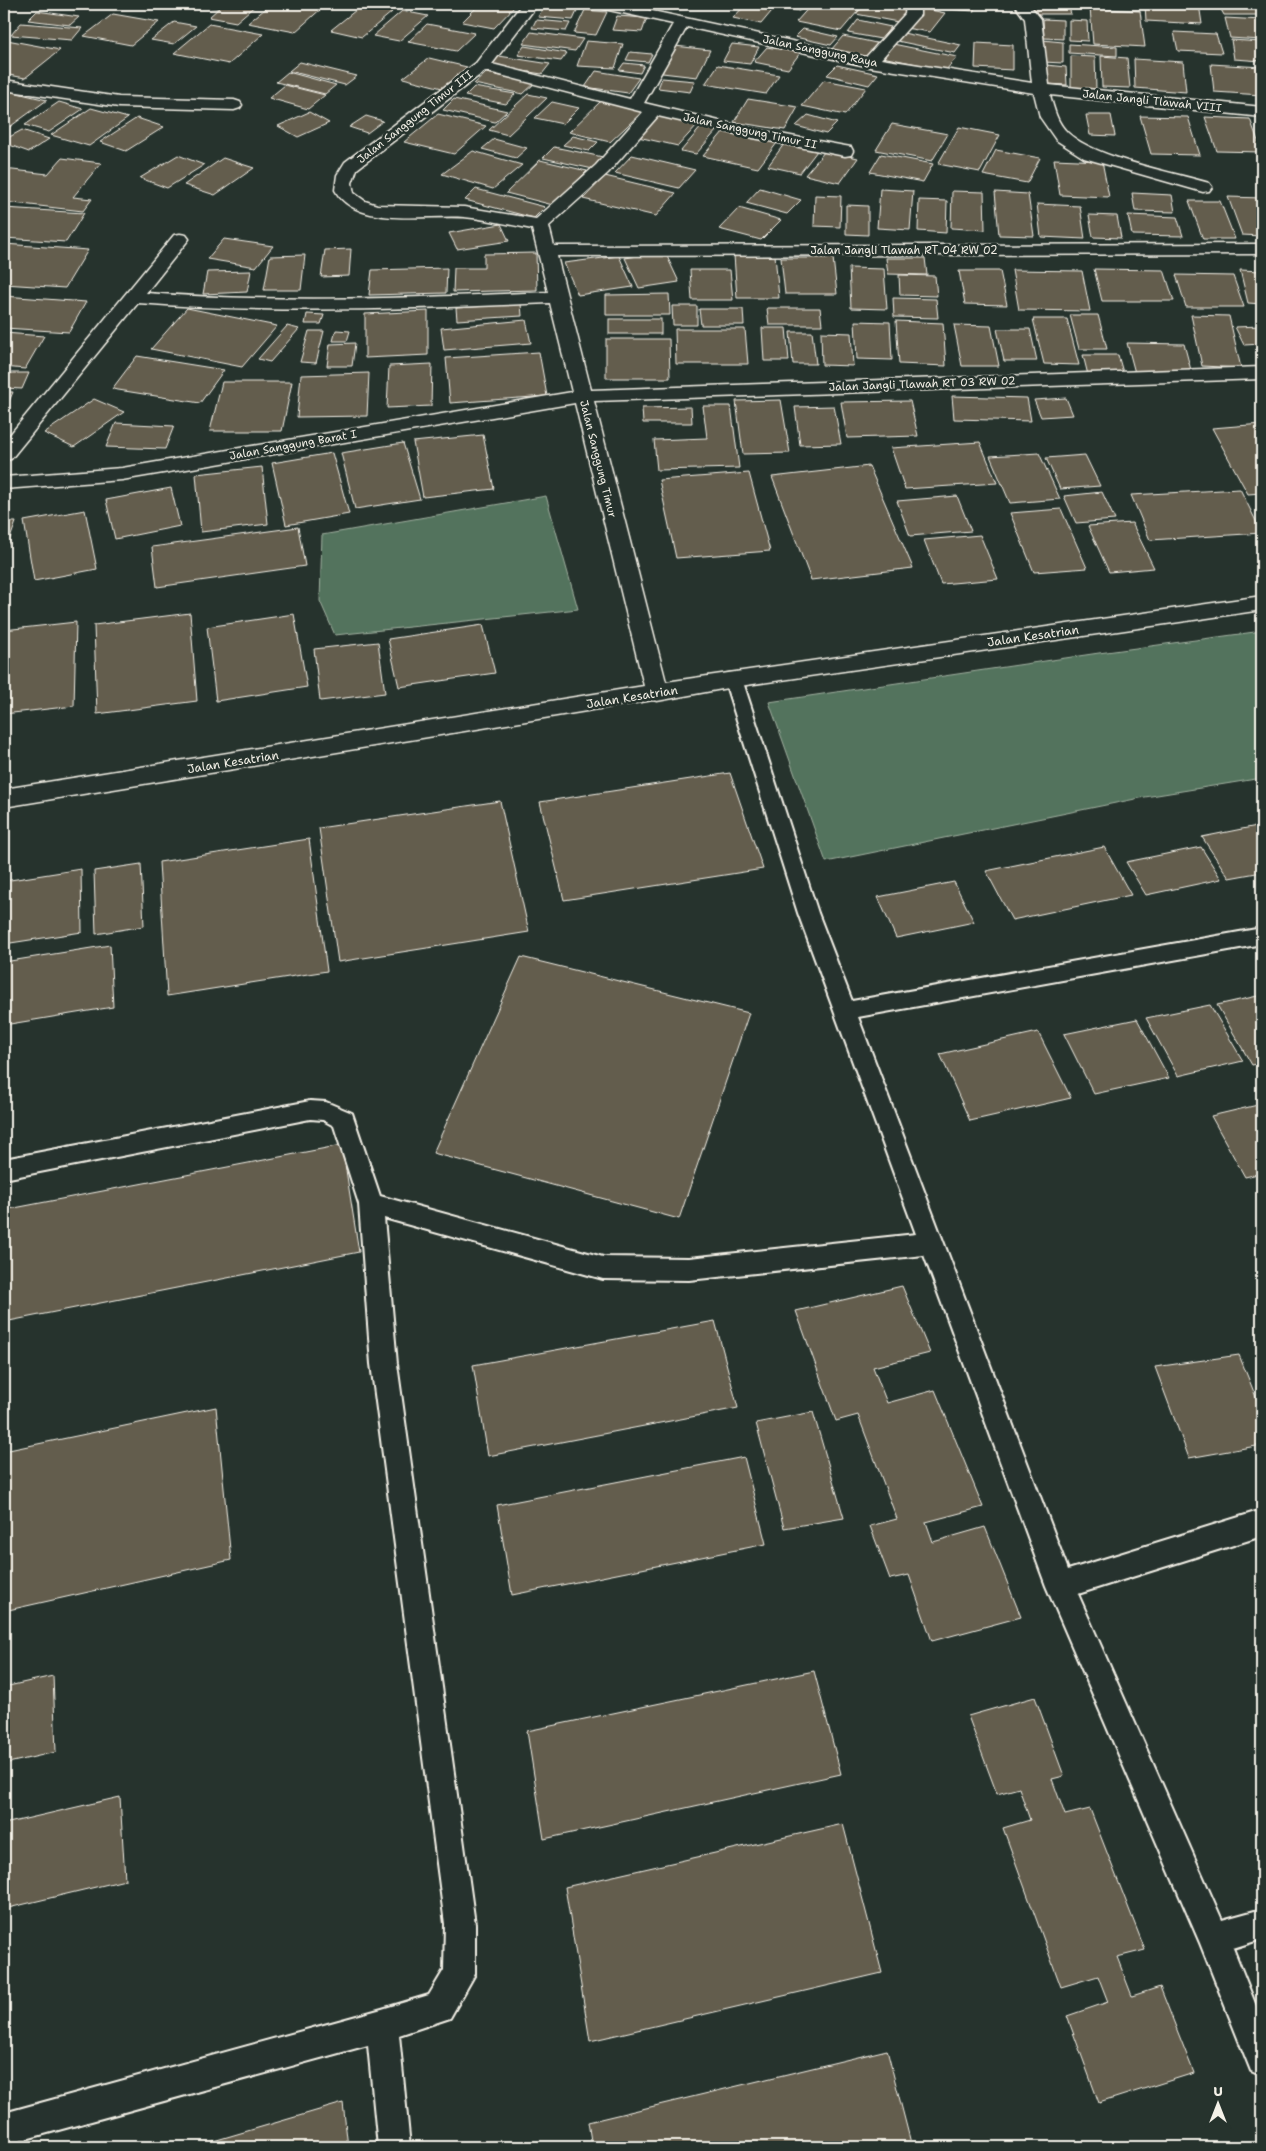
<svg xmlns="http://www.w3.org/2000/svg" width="1266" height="2151" font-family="'Shantell Sans',sans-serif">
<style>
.green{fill:#52735d;stroke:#a3b2a2}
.building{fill:#645d4d;stroke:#f4f1e8}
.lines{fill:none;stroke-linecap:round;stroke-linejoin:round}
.service-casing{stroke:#f4f1e8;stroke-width:4}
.minor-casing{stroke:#f4f1e8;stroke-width:3}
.service{fill:#26332d;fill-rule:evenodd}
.minor{fill:#26332d;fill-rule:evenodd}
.labels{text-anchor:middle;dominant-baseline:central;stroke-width:5;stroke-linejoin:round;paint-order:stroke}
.far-street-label{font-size:11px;fill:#f4f1e8;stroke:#26332d}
.street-label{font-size:12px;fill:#f4f1e8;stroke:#26332d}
</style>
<rect width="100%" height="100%" fill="#26332d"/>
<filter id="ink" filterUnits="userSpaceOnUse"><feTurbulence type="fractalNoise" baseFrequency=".02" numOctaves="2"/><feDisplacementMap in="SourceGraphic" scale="10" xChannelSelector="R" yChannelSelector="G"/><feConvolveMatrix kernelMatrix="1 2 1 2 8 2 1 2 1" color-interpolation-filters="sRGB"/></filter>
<g filter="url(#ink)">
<g class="green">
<polygon points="546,496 578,609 335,635 320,601 322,535"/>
<polygon points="1262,631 1262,778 1145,797 826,862 769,702 1099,653"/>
</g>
<g class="building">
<polygon points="44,4 108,4 106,8 43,6"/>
<polygon points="139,4 167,4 162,8"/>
<polygon points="205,4 257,4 236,22 209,17 219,8 203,6"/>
<polygon points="271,4 303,4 323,7 295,32 248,23"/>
<polygon points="480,4 517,4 494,28 462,22"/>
<polygon points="676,4 703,4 699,8"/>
<polygon points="746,4 767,4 776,6 761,24 733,18"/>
<polygon points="783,4 807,4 799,11 780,7"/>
<polygon points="812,4 864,4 841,31 796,22"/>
<polygon points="865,4 868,4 912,12 903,23 856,14"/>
<polygon points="933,4 974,4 974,11 932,8"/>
<polygon points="1031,4 1068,4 1071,14 1034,14"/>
<polygon points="1145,4 1199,4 1202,24 1146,21"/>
<polygon points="1218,4 1262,4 1262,15 1224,15"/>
<polygon points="361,6 392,12 362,37 331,30"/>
<polygon points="544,6 578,9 573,20 538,17"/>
<polygon points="921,8 945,13 930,32 905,28"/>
<polygon points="1090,8 1140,11 1145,47 1093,44"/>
<polygon points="585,10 607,12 596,35 574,33"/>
<polygon points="37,11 79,17 70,25 28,20"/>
<polygon points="402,11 428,16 399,41 373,36"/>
<polygon points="113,14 159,22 131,45 84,36"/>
<polygon points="617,16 647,18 642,32 612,30"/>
<polygon points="1225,18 1262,20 1262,40 1230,38"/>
<polygon points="1043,19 1063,20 1063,39 1044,38"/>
<polygon points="536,20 570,23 566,31 532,28"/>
<polygon points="858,20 891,27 881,39 848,33"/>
<polygon points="1069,20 1087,21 1088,41 1069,40"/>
<polygon points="174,22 196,26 174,44 151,40"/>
<polygon points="21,23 82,28 72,40 11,35"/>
<polygon points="209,24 263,34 229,64 174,53"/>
<polygon points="427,24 475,33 456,51 408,42"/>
<polygon points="803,29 838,37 831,45 795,37"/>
<polygon points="531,32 583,39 575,51 523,44"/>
<polygon points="1174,32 1216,34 1222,53 1178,51"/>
<polygon points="903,33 961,45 955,53 897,41"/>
<polygon points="843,36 881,44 870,58 831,50"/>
<polygon points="7,40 60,50 25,78 4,74 4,42"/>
<polygon points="1042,40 1063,42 1063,63 1043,62"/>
<polygon points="1231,40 1262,42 1262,61 1234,59"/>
<polygon points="586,41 623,44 615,68 577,66"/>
<polygon points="976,43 1013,45 1013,70 975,68"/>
<polygon points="732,44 759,47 750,64 723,61"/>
<polygon points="893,44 957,57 946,70 882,57"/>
<polygon points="1069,44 1117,47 1117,56 1069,53"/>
<polygon points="524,46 567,53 561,61 518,55"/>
<polygon points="675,46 710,50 697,77 662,73"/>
<polygon points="767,47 800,53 788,69 754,62"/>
<polygon points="630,52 652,54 648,62 626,60"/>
<polygon points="499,56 550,64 542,74 491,66"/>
<polygon points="1071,56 1095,57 1096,89 1071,88"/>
<polygon points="1101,56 1127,58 1130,88 1102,87"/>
<polygon points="429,58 467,67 442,88 403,78"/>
<polygon points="1134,59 1183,62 1186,92 1135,88"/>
<polygon points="300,62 357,76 345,85 289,71"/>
<polygon points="624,63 644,65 640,73 619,70"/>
<polygon points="1211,64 1262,67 1262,95 1214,92"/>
<polygon points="718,65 779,75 766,94 705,84"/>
<polygon points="837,65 878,74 869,85 827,75"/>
<polygon points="1046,65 1066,67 1067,85 1046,84"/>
<polygon points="596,71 639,78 628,93 585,87"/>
<polygon points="288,72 336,85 325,94 276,82"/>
<polygon points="486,73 535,83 523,94 474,84"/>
<polygon points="662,78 695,81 690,92 658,88"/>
<polygon points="824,80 866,88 845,115 802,106"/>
<polygon points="285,85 325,95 308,109 269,98"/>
<polygon points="474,87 515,94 506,104 465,96"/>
<polygon points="4,90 47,100 4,131"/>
<polygon points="528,94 547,98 508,135 489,130"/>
<polygon points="454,99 507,111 495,122 443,110"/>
<polygon points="748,99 798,107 785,130 734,122"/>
<polygon points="601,101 642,112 610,142 569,132"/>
<polygon points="59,102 83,109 49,132 25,125"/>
<polygon points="552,102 579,108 563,124 535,118"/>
<polygon points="91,108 128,118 89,146 51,135"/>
<polygon points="309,112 329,123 298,137 278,126"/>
<polygon points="438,114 486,126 454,154 404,142"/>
<polygon points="808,115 837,123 826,134 796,126"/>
<polygon points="1086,115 1111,115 1115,136 1090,135"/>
<polygon points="366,116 383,121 367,133 349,127"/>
<polygon points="659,116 698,124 678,146 638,137"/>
<polygon points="1140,116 1188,117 1200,155 1151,154"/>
<polygon points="1205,117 1250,119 1262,152 1217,151"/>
<polygon points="137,118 164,127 126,151 100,142"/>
<polygon points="892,124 948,134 932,161 876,150"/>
<polygon points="702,126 717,130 696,154 681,151"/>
<polygon points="959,127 1000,135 980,172 938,164"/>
<polygon points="22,130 49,139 29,152 4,143 4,140"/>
<polygon points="723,132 777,143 758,168 703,156"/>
<polygon points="573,136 598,142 589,151 563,145"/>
<polygon points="494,139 527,148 516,158 482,149"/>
<polygon points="784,144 817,151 800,173 768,166"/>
<polygon points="554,147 603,157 593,169 543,158"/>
<polygon points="996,150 1040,158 1027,183 983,175"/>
<polygon points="473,151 522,165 493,189 442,174"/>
<polygon points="825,151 858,158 840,183 805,175"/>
<polygon points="881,154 933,164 923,182 870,172"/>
<polygon points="178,155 204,165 167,188 140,178"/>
<polygon points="632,155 695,170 679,188 615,173"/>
<polygon points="62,158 101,163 73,197 92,199 83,211 4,202 4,169 48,174"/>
<polygon points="223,158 254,168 215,195 184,185"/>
<polygon points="1054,159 1102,161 1109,197 1060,195"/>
<polygon points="540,160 587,171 553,205 506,193"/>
<polygon points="605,176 676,193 656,216 583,199"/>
<polygon points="760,188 801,200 787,214 746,203"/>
<polygon points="476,189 545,207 534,218 465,200"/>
<polygon points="880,189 913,191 910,230 877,228"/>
<polygon points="952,191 984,192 985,230 951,228"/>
<polygon points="995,192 1028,194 1034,236 999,235"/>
<polygon points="1132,193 1172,195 1175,212 1135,211"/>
<polygon points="815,195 841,196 840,227 814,226"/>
<polygon points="1228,197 1262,198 1262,236 1242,235"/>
<polygon points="919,200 947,201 946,233 918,231"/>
<polygon points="1189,201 1220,201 1235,239 1203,239"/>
<polygon points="1037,204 1080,206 1085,239 1041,237"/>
<polygon points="846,205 868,206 868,235 846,234"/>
<polygon points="4,208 84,213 66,242 4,238"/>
<polygon points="739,208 781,220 761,240 719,229"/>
<polygon points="1089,215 1117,216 1121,238 1093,237"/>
<polygon points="1128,215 1177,217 1183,236 1132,235"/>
<polygon points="501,224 509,241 457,249 449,233"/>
<polygon points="224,239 273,246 256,267 207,259"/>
<polygon points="4,244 88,250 65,288 4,284"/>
<polygon points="351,249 349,276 321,277 325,250"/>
<polygon points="665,252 679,282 639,288 625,258"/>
<polygon points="536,253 537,290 453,292 454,268 484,268 484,254"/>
<polygon points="305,255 301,290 264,290 270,256"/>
<polygon points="734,255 775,255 779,298 737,298"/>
<polygon points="619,256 633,287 578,295 564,263"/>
<polygon points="781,258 833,258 837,294 785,294"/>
<polygon points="886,258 925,258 927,275 888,274"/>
<polygon points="447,268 446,293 369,295 372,270"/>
<polygon points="849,268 884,269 887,309 851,308"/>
<polygon points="1094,269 1164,270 1174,301 1102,301"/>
<polygon points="690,270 730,270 733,300 692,300"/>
<polygon points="1012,270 1082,271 1090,311 1019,310"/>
<polygon points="1240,270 1262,271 1262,304 1248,303"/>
<polygon points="251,271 247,292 203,294 207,272"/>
<polygon points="959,271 1000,271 1007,305 965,304"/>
<polygon points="899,275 935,276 937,296 900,295"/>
<polygon points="1176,275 1233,276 1244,307 1186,307"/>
<polygon points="669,294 670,315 606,315 606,295"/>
<polygon points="4,296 86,302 69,332 4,328"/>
<polygon points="893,298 936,299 938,318 894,317"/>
<polygon points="521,304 522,316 457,320 456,308"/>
<polygon points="672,306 697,306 697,325 673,325"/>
<polygon points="187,308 277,326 242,367 151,349"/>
<polygon points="767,308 820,308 822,325 769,325"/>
<polygon points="699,309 743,309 744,325 701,325"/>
<polygon points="428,311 428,355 365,358 365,314"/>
<polygon points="307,314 324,315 321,324 305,324"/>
<polygon points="1070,315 1098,315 1107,349 1079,349"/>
<polygon points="1191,315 1229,316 1241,368 1202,366"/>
<rect x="609" y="319" width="52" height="15"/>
<polygon points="1033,319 1067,319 1079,365 1044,364"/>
<polygon points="526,320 531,343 444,350 441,328"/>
<polygon points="855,321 890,322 892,360 857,359"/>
<polygon points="896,321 943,323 946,366 899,364"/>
<polygon points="954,325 991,326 999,366 962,366"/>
<polygon points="287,326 299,329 270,362 258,359"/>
<polygon points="1262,326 1262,344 1244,345 1235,327"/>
<polygon points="762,328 786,328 789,361 764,361"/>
<polygon points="675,329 745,329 748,364 676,364"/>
<polygon points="997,329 1030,329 1037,361 1004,361"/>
<polygon points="336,330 350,331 347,341 333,341"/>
<polygon points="309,331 324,331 316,363 300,362"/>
<polygon points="790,332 812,332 816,364 793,364"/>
<polygon points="821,332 851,333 853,366 822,365"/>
<polygon points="4,333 44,336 25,369 4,367"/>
<polygon points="606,339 669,339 670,378 606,378"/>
<polygon points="355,343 352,366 327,366 330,344"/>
<polygon points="1127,343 1184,344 1192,374 1135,373"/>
<polygon points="539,352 547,396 450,403 446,358"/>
<polygon points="1083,355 1118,355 1124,376 1088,375"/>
<polygon points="137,356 224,370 200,403 112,389"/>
<polygon points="432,364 431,406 387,408 389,366"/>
<polygon points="4,373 29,373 22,389 4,388"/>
<polygon points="369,373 367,416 297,417 301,375"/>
<polygon points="222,382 292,382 282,431 210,431"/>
<polygon points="4,392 13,392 4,413"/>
<polygon points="952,396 1027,398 1031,421 954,419"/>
<polygon points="1066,398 1073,415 1041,417 1034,400"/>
<polygon points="94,399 124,412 74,447 44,433"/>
<polygon points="781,400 790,453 743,454 736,401"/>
<polygon points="910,401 918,436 847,438 841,402"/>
<polygon points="703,406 731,406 739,468 657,470 654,440 707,438"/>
<polygon points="834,406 841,444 800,445 795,407"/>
<polygon points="691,407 692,423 643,423 642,408"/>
<polygon points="116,423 174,426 165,449 106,447"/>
<polygon points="1262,424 1262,493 1248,494 1212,428"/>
<polygon points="483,435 494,489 423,497 413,442"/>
<polygon points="980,442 997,483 905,489 891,448"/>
<polygon points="403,443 420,499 355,509 341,453"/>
<polygon points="332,453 349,514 286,525 272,463"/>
<polygon points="1039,453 1060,499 1010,503 990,456"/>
<polygon points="1085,455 1100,486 1060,489 1046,458"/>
<polygon points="869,466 913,568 811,580 772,477"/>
<polygon points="262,467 268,524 201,532 196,474"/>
<polygon points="749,473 770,551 676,558 659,480"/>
<polygon points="171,488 180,526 115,539 106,500"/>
<polygon points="1240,489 1262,533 1150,540 1131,495"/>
<polygon points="1102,492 1115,520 1076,523 1064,496"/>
<polygon points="957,496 971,531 910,536 897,501"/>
<polygon points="1061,509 1087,568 1034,572 1010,513"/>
<polygon points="85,510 97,569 34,581 24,521"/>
<polygon points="4,522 16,522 4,555"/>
<polygon points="1132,523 1154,568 1109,572 1088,526"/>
<polygon points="298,527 305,566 157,587 152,547"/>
<polygon points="980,535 998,579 941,584 924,540"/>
<polygon points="190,613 197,701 97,714 94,625"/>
<polygon points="294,614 307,687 216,701 207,627"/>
<polygon points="76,622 74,706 4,714 4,630"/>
<polygon points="483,625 495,673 399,687 388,639"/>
<polygon points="378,642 385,693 320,701 314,649"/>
<polygon points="730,773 763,869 564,900 540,802"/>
<polygon points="500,801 529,932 338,962 319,828"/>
<polygon points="1262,825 1262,872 1229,878 1202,837"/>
<polygon points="309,839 327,971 167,996 159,862"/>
<polygon points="1104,847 1131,895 1012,920 986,871"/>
<polygon points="1201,847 1221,879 1146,895 1126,862"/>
<polygon points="141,864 144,926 96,934 94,871"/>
<polygon points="81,869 82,932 4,944 4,881"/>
<polygon points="954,882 974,922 896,938 878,897"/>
<polygon points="110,945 113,1007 4,1025 4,962"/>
<polygon points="521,957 749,1013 679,1219 433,1153"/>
<polygon points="1262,995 1262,1063 1252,1065 1217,1005"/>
<polygon points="1210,1005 1243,1061 1178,1076 1146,1018"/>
<polygon points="1137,1019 1169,1078 1094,1094 1064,1034"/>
<polygon points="1038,1032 1071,1098 970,1121 940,1054"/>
<polygon points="1262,1104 1262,1173 1245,1177 1211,1116"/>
<polygon points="342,1145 359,1252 4,1322 4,1210"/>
<polygon points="902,1286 930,1353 873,1367 887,1403 935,1390 983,1507 926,1522 933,1542 985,1527 1021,1617 932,1641 909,1575 890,1579 870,1526 897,1519 858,1415 836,1421 796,1311"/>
<polygon points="715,1321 738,1408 488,1456 473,1365"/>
<polygon points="1239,1355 1262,1412 1262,1445 1189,1458 1155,1367"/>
<polygon points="216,1407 231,1560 4,1611 4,1451"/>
<polygon points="813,1412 844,1518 784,1528 756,1423"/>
<polygon points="744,1457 766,1544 512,1595 497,1505"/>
<polygon points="814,1671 841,1774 544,1839 527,1731"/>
<polygon points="53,1676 56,1752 4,1764 4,1687"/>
<polygon points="1035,1697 1064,1776 1052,1779 1065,1815 1090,1809 1145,1950 1117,1957 1132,1996 1160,1987 1194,2073 1099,2103 1067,2016 1108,2002 1098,1976 1061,1987 1003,1828 1030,1820 1019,1788 997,1794 968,1716"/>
<polygon points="120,1797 125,1880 4,1909 4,1824"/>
<polygon points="843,1824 882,1973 590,2041 565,1887"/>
<polygon points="887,2050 912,2147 592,2147 588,2122"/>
<polygon points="343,2103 348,2147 193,2147"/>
</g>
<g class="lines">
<g class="service-casing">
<polygon id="service" points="733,673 740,674 742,679 818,913 852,1001 1262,928 1262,944 858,1017 1068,1570 1262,1510 1262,1536 1078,1594 1222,1920 1262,1909 1262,1939 1233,1948 1262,2021 1262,2076 1251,2071 1200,1943 1046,1586 924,1255 689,1280 603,1279 384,1218 397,1364 475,1924 475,1974 450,2018 399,2035 410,2147 378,2147 368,2045 4,2145 4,2113 382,2009 429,1995 444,1970 445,1924 371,1364 359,1204 334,1126 323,1120 310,1119 4,1179 4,1159 310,1101 326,1102 352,1113 380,1196 603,1257 689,1258 916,1234 798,913 724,679 726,674"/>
</g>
<g class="minor-casing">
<g id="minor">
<path d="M522,4H538L492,64L630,99L673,24L595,7L593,4H620L866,57L905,14L906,4H920V15L917,18L881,59L1032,83L1025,19L1014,4H1029L1041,19L1049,85L1262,107V117L1050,95C1054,109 1057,123 1068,133C1095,158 1172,172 1209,183L1212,187L1209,191L1203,192L1084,158L1056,140L1040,117L1034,93L870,67L687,27L644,103L753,129L845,146L851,147L853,151L851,155L845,156L753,138L658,116L608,173L549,226L554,246L1262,244V254L557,256L591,390L1262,367V379L594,401L666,682L1262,596V610L733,687L657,701L653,700L4,807V789L644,686L575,403L122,480L4,489V477L122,468L572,392L550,303C412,309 275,314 138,303L11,459L4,461V442L174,235L180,234L186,235L189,239L146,293C280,303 414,298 548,292L532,229C510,225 487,219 464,217C427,214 356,229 335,190L337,175L345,162L476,63ZM485,71L643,112L596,165L536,219L464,207L377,205L365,201L354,193L352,183L357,169Z"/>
<polygon points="4,80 119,97 234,100 240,102 242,105 240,108 234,110 119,107 4,90"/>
</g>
</g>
<use href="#service" class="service"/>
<use href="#minor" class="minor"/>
</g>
</g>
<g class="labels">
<g class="far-street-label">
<text transform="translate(820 51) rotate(12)">Jalan Sanggung Raya</text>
<text transform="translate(1152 101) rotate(6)">Jalan Jangli Tlawah VIII</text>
<text transform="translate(415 117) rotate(-38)">Jalan Sanggung Timur III</text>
<text transform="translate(750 131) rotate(12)">Jalan Sanggung Timur II</text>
<text x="904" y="250">Jalan Jangli Tlawah RT 04 RW 02</text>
<text transform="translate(922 384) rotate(-2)">Jalan Jangli Tlawah RT 03 RW 02</text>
<text transform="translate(293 445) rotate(-10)">Jalan Sanggung Barat I</text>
<text transform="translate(598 459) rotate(76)">Jalan Sanggung Timur</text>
</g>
<g class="street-label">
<text transform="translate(1033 636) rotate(-8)">Jalan Kesatrian</text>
<text transform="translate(632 697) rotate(-9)">Jalan Kesatrian</text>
<text transform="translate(233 762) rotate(-9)">Jalan Kesatrian</text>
</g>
</g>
<rect width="1266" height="2151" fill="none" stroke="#26332d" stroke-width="20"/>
<rect x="10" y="10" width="1246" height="2131" fill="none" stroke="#f4f1e8" stroke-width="2" filter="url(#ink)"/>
<g transform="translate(1218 2104)" stroke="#26332d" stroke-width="4" paint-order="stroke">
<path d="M0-4L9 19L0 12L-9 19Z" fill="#f4f1e8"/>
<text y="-8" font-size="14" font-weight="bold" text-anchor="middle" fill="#f4f1e8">U</text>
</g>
</svg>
